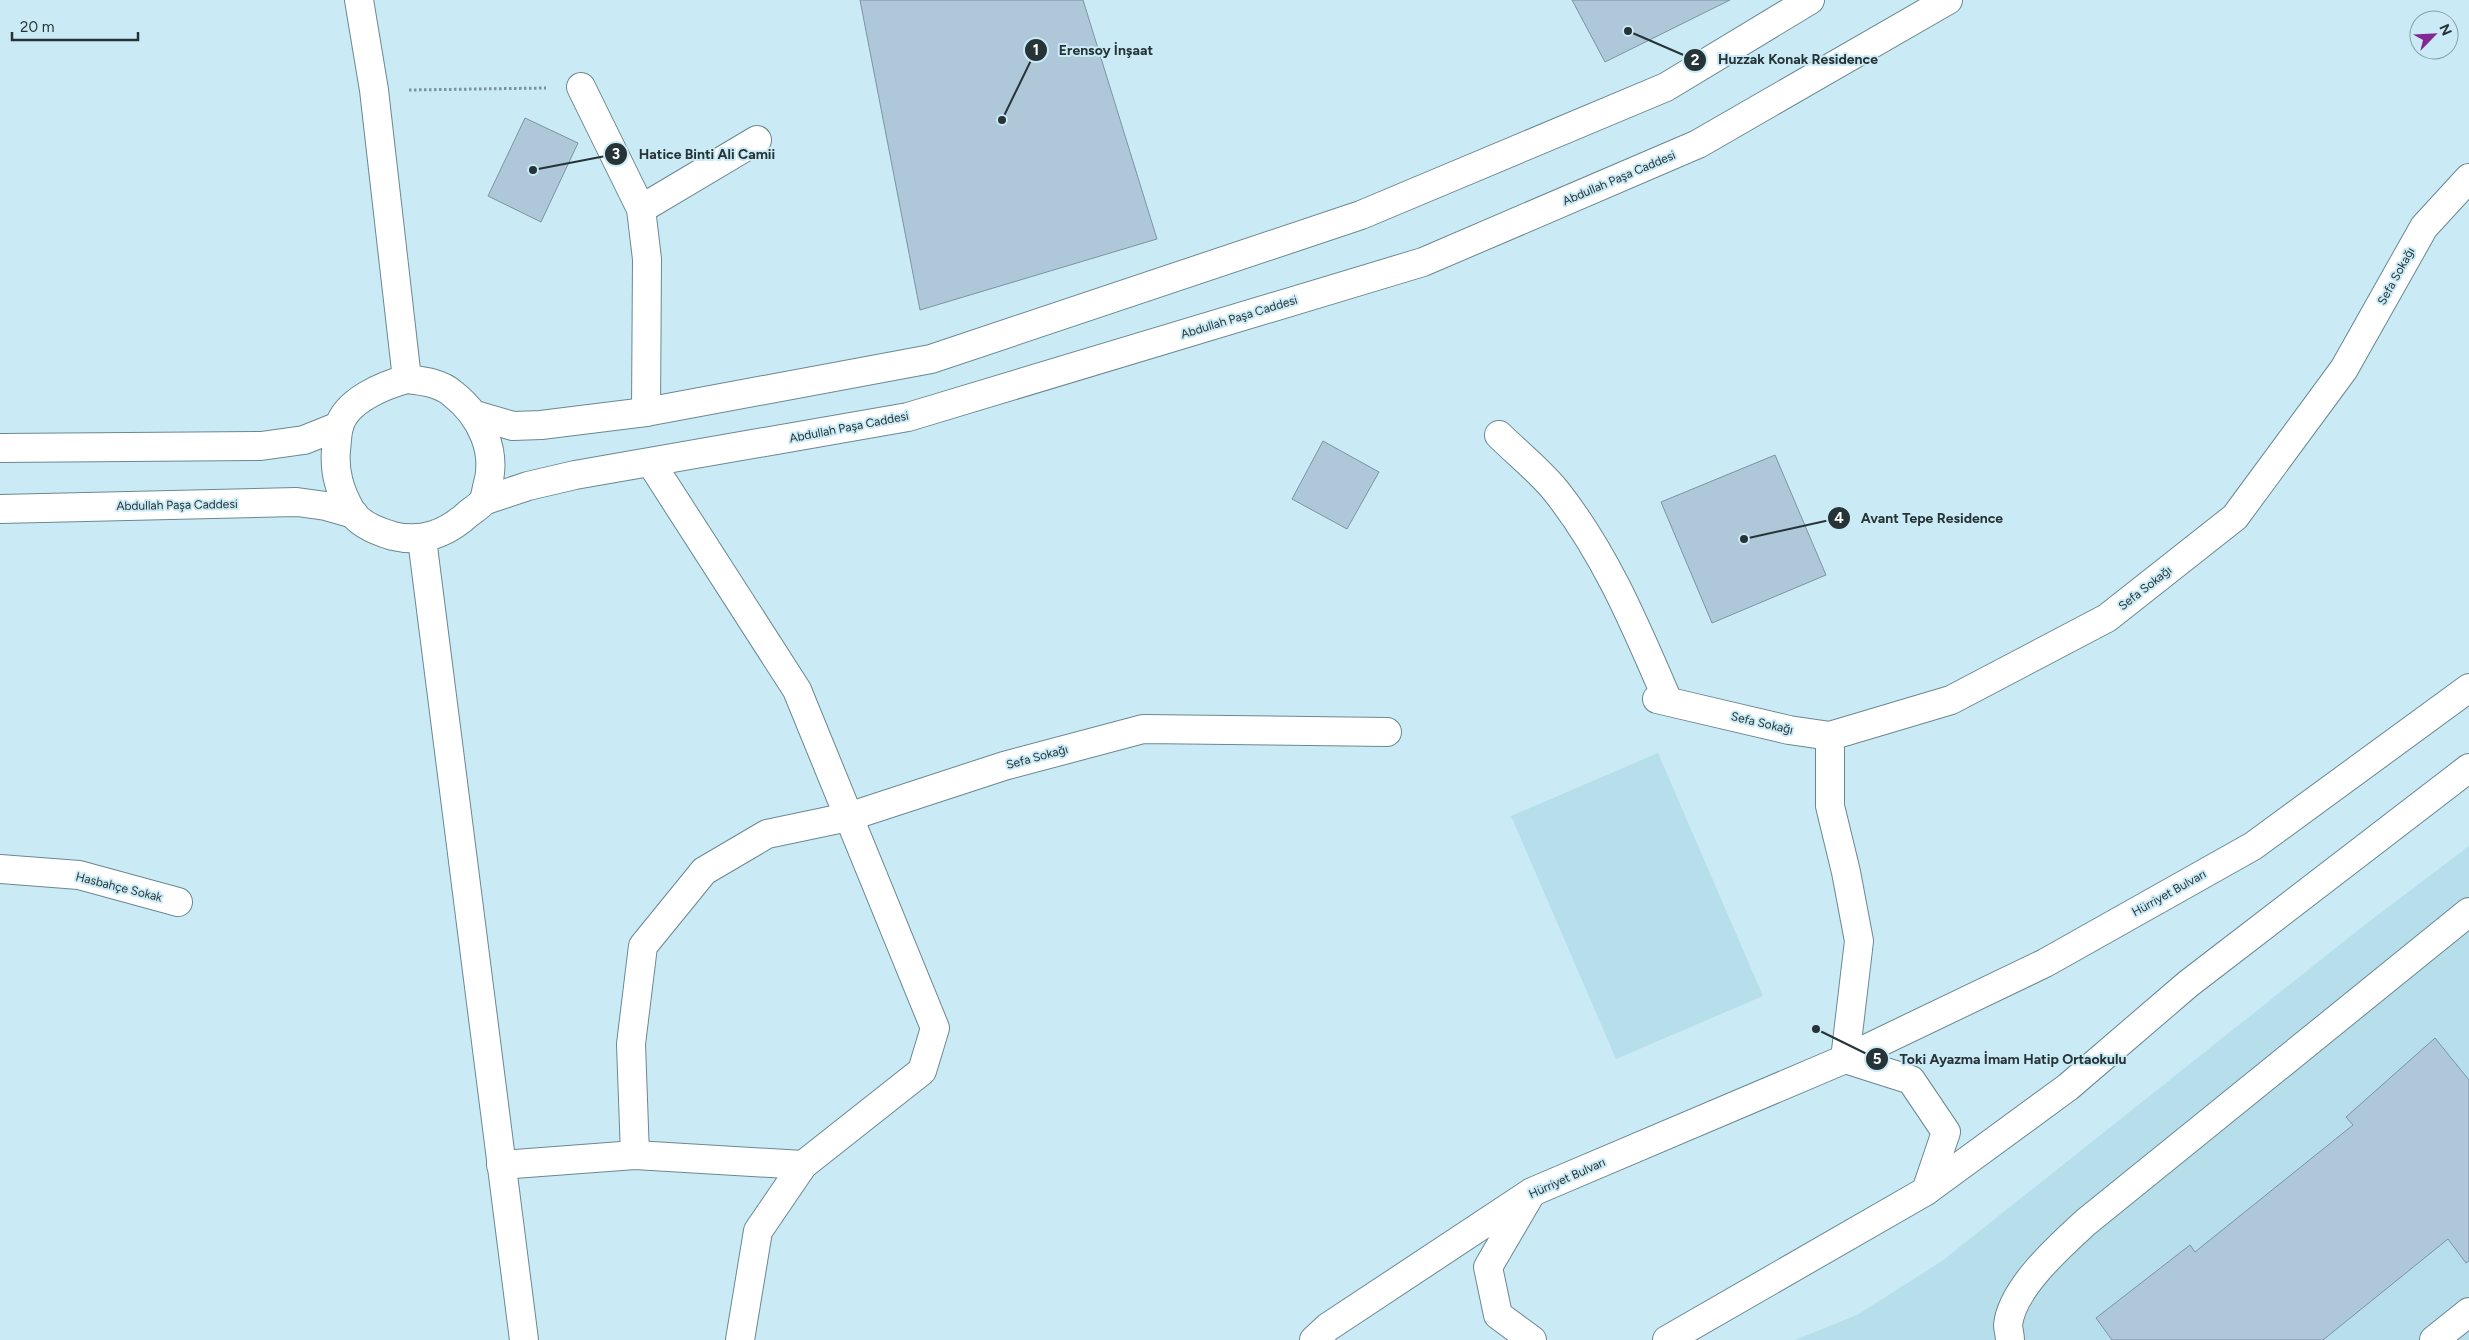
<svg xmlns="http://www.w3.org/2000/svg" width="2469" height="1340" font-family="Figtree,sans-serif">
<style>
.built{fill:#b6dfeb}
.building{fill:#aec7d9;stroke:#7b94a4}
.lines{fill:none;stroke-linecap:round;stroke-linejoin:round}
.minor-casing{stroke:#6a8891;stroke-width:30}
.major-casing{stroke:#6a8891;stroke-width:30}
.path{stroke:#7b939a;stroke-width:3;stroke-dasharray:2.5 2.5;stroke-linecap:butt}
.minor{stroke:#fff;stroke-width:28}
.major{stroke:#fff;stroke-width:28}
.labels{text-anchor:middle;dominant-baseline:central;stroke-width:4;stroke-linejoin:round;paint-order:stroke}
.street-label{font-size:12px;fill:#263337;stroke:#caebf5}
.leader{fill:none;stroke:#263337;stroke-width:2}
.callout-dot{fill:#263337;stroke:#caebf5;stroke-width:2}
.mark-label{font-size:15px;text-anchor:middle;font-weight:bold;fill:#fff}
.callout-label{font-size:14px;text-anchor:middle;font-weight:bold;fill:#263337;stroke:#caebf5;stroke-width:4;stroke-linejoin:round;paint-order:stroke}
</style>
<rect width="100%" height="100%" fill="#caebf5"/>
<g class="built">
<polygon points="1658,753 1763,996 1616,1059 1511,816"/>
<polygon points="2469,846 2469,1340 1795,1340 1857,1315 1942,1261 2362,927"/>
</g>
<g class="building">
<polygon points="860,0 1083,0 1157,239 920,310"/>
<polygon points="1572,0 1730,0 1605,62"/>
<polygon points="525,118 578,143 541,222 488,196"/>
<polygon points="1323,441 1379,472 1347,529 1292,499"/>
<polygon points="1775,455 1826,575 1712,623 1661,502"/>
<polygon points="2435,1038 2469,1080 2469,1261 2466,1263 2448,1239 2323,1340 2112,1340 2096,1318 2190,1245 2195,1252 2353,1125 2346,1117"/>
</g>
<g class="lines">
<g class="minor-casing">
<g id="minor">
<polyline points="359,0 374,90 407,379"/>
<polyline points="581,87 641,209 647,259 646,412"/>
<polyline points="641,209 757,140"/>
<path d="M1499,435C1517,453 1539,470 1556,491C1606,554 1636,627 1668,701"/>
<polyline points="651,463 797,690 935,1028 922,1071 803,1165 758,1231 740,1340"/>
<polyline points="422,539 524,1340"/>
<polyline points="1657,699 1789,730 1830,736 1951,700 2107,618 2235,517 2344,369 2424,227 2469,178"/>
<polyline points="1830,736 1830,806 1846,872 1859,941 1845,1059"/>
<polyline points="0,869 79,875 178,902"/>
<polyline points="635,1155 631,1044 643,946 704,871 767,834 848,817 1004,766 1143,729 1387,732"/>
<polyline points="501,1165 635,1155 803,1165"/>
<path d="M2010,1340C2010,1335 2008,1329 2008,1325C2012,1288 2060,1246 2086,1222L2469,912"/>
<polyline points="2434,1340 2469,1312"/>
</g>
</g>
<g class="major-casing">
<g id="major">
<path d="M407,379C423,381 441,383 453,394C481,416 498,452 487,487C486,492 485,498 483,502C479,506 473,510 468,514C446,534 422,543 393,536C379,532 359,524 351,511C340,491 334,473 336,450C337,442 337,434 339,427C345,401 384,385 407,379Z"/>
<polyline points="475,415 513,426 541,425 646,412 931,359 1361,215 1666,87 1810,0"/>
<polyline points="0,448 261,446 304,440 339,426"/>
<polyline points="483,501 528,486 575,475 908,417 1423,262 1698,144 1948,0"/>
<polyline points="0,509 297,502 326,506 354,514"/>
<polyline points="1845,1059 1911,1080 1946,1132 1926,1191"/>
<polyline points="1529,1197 1488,1267 1498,1315 1532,1340"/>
<polyline points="1314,1340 1328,1327 1532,1192 1845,1059 2045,963 2253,846 2469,688"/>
<polyline points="1667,1340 1926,1191 2068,1087 2188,984 2469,768"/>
</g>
</g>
<polyline class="path" points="409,90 546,88"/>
<use href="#minor" class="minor"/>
<use href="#major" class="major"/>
</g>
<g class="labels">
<g class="street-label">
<text transform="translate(1619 178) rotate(-23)">Abdullah Paşa Caddesi</text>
<text transform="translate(2396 276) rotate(-61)">Sefa Sokağı</text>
<text transform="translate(1239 317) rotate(-17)">Abdullah Paşa Caddesi</text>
<text transform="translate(849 427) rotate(-11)">Abdullah Paşa Caddesi</text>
<text transform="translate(177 505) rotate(-1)">Abdullah Paşa Caddesi</text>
<text transform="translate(2145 588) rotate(-38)">Sefa Sokağı</text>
<text transform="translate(1762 723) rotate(13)">Sefa Sokağı</text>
<text transform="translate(1037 757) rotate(-15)">Sefa Sokağı</text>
<text transform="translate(119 887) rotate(14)">Hasbahçe Sokak</text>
<text transform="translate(2169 893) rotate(-29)">Hürriyet Bulvarı</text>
<text transform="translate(1567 1178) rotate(-24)">Hürriyet Bulvarı</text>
</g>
</g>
<path class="leader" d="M1002 120L1036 50M1628 31L1695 60M533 170L616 154M1744 539L1839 518M1816 1029L1877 1059"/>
<g class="callout-dot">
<circle cx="1002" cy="120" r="5"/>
<circle cx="1628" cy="31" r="5"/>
<circle cx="533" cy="170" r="5"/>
<circle cx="1744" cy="539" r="5"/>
<circle cx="1816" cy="1029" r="5"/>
<circle cx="1036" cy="50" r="12"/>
<circle cx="1695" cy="60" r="12"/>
<circle cx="616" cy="154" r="12"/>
<circle cx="1839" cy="518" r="12"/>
<circle cx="1877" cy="1059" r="12"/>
</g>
<g class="mark-label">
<text x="1036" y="55">1</text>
<text x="1695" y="65">2</text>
<text x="616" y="159">3</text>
<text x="1839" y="523">4</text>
<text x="1877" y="1064">5</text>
</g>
<g class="callout-label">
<text x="1106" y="55">Erensoy İnşaat</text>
<text x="1798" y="64">Huzzak Konak Residence</text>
<text x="707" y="159">Hatice Binti Ali Camii</text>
<text x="1932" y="523">Avant Tepe Residence</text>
<text x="2013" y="1064">Toki Ayazma İmam Hatip Ortaokulu</text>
</g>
<g transform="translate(2434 35) rotate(66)"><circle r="24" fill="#caebf5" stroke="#88a1a9"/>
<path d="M0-4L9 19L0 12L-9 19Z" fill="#822794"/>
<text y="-8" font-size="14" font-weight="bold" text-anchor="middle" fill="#263337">N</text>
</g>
<path d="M12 32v8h126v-8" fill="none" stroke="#263337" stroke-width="2.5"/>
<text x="20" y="32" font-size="15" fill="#263337" stroke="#caebf5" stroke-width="4" paint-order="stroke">20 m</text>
</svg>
